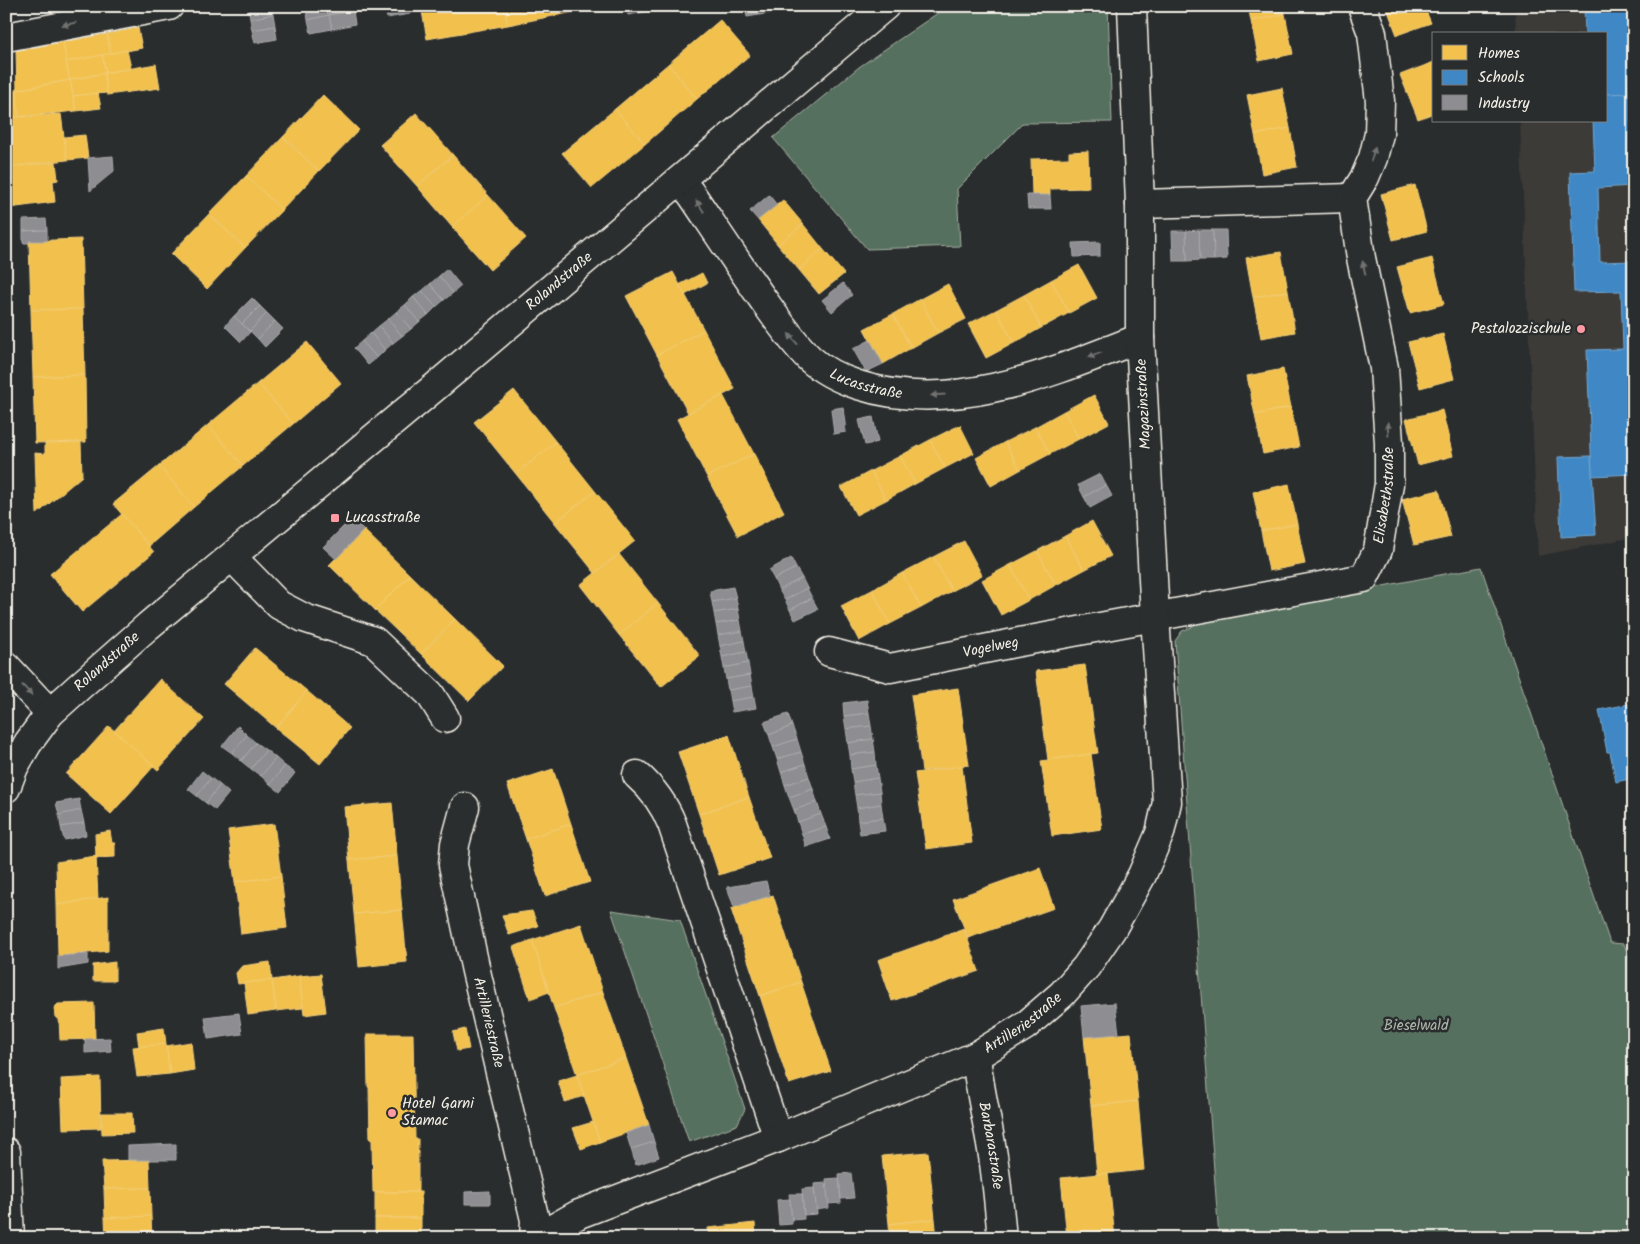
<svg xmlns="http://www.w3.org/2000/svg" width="1640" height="1244" font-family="Kalam,sans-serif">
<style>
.built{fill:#3d3a39}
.green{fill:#57705e;stroke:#a6b0a3}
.homes{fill:#f2c14e;stroke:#f3cf7c}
.schools{fill:#3f88c5;stroke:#75a8d0}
.industry{fill:#8d8d92;stroke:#acabac}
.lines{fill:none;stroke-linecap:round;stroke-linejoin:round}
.street-casing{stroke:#f4f1e8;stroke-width:31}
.secondary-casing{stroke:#f4f1e8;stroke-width:31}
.street{stroke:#2a2d2e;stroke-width:28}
.secondary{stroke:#2a2d2e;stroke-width:28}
.oneway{fill:#71726f}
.poi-dot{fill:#ff9aa2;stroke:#2a2d2e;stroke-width:2}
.labels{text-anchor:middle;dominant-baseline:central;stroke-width:5;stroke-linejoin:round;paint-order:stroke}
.street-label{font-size:15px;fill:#f4f1e8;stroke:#2a2d2e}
.poi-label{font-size:15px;fill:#f4f1e8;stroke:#2a2d2e;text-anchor:start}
.park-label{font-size:15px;fill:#adb7aa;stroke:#2a2d2e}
</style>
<rect width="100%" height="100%" fill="#2a2d2e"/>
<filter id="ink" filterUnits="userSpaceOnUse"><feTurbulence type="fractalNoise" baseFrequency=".02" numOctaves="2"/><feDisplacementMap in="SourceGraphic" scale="10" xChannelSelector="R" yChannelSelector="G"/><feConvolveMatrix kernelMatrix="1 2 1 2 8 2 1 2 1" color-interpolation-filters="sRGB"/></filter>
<g filter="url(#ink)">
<polygon class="built" points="1515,6 1634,6 1634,537 1538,556 1520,121 1606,121 1606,34 1516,34"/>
<g class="green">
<polygon points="948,6 1108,6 1112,122 1023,123 957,189 960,246 867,249 773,138 859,67"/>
<polygon points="1481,567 1610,943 1624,944 1634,972 1634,1238 1219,1238 1175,641 1182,631 1192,627 1192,623"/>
<polygon points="611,910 680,920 745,1109 737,1125 689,1142"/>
</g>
<g class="homes">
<polygon points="421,6 504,6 508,25 427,39"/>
<polygon points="504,6 594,6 594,8 508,25"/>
<polygon points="1248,6 1284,6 1285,14 1251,21"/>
<polygon points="1386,6 1424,6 1431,23 1397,35"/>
<polygon points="1285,14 1293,54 1259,61 1251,21"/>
<polygon points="720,20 750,55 697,99 668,64"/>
<polygon points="138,28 142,48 111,54 107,34"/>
<polygon points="107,34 111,54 66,62 63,42"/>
<polygon points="63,42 70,80 17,90 16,51"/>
<polygon points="127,50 131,68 106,73 102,55"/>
<polygon points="102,55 106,73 70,80 66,62"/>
<polygon points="1434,62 1434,113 1418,119 1400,75"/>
<polygon points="156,64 160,88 107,95 104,73"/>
<polygon points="668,64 697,99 645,144 615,109"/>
<polygon points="104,73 107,93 73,96 70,80"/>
<polygon points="70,80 76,111 18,117 17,90"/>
<polygon points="1282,88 1290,128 1255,135 1247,95"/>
<polygon points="17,90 18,117 6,119 6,91"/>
<polygon points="98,93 101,108 76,111 73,96"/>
<polygon points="323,95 359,130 319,171 283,137"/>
<polygon points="615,109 645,144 592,188 562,153"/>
<polygon points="416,113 453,155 417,186 380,145"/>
<polygon points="61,114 67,160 8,167 6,119 18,117"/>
<polygon points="1290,128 1297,167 1262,174 1255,135"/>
<polygon points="85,135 88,158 67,160 64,137"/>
<polygon points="283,137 319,171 282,210 246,176"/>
<polygon points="1088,151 1089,188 1050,189 1050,195 1032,195 1031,159 1069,158 1069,152"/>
<polygon points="453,155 488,195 452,227 417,186"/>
<polygon points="56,162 58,180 53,181 55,202 9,208 8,167"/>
<polygon points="246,176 282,210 245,248 209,214"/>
<polygon points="1415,185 1427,231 1393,240 1381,194"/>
<polygon points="488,195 526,238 490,270 452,227"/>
<polygon points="783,200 803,224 778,245 758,220"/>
<polygon points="209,214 245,248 207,289 171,254"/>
<polygon points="803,224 823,249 799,270 778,245"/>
<polygon points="81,239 83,309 31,310 29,241"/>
<polygon points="823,249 844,274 819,294 799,270"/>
<polygon points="1281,252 1288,291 1253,297 1246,258"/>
<polygon points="1432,258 1444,304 1410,313 1397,267"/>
<polygon points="1079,265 1097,298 1069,313 1051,280"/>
<polygon points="673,272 704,330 657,355 626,296"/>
<polygon points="702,273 707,283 685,295 679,285"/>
<polygon points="1051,280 1069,313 1041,328 1024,295"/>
<polygon points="948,284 966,319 938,333 920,299"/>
<polygon points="1288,291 1295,332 1261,338 1253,297"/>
<polygon points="1024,295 1041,328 1014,343 996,310"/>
<polygon points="920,299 938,333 911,348 893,314"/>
<polygon points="83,309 85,375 33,377 31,310"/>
<polygon points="996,310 1014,343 986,358 968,324"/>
<polygon points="893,314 911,348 883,364 864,329"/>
<polygon points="704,330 735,389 688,413 657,355"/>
<polygon points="1443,334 1454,379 1420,388 1408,342"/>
<polygon points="307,342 341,383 293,424 258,383"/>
<polygon points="1283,369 1291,407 1255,415 1247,376"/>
<polygon points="85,375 86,442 35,443 33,377"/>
<polygon points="258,383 293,424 243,466 208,425"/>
<polygon points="514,390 556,442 516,474 474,422"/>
<polygon points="723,395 754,454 707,477 677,419"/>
<polygon points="1094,395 1109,423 1079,439 1064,411"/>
<polygon points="1291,407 1299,447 1263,454 1255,415"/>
<polygon points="1442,410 1453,456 1418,465 1406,419"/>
<polygon points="1064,411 1079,439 1050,454 1035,427"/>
<polygon points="208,425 243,466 194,507 159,466"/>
<polygon points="960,425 974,453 945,468 930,440"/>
<polygon points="1035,427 1050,454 1020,470 1005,442"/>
<polygon points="930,440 945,468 915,484 900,456"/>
<polygon points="81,442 82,476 37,514 35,453 45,454 45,443"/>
<polygon points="556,442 595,491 555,523 516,474"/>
<polygon points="1005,442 1020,470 991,486 976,458"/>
<polygon points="754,454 784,512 738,536 707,477"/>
<polygon points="900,456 915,484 886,500 871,471"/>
<polygon points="159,466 194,507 149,546 113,504"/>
<polygon points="871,471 886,500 856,515 841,487"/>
<polygon points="1289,484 1297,524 1261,531 1253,492"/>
<polygon points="1439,490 1451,537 1414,545 1402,499"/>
<polygon points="595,491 635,541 595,573 555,523"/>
<polygon points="122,514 154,552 82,612 50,574"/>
<polygon points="1092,521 1111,556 1084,570 1065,536"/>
<polygon points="1297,524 1305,564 1269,571 1261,531"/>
<polygon points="364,530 410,575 375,610 329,565"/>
<polygon points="1065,536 1084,570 1056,585 1037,551"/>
<polygon points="964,541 982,575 952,591 933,557"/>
<polygon points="1037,551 1056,585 1029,600 1010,565"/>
<polygon points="619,554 658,603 619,635 580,585"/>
<polygon points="933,557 952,591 921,608 902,573"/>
<polygon points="1010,565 1029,600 1001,615 982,580"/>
<polygon points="902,573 921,608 890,624 872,590"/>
<polygon points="410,575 455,619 421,654 375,610"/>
<polygon points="872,590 890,624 859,641 841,606"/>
<polygon points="658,603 700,656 661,687 619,635"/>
<polygon points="455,619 503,666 469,701 421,654"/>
<polygon points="255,648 307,691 276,728 224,684"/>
<polygon points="1085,665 1098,753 1048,760 1036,671"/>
<polygon points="160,679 204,719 158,770 114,731"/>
<polygon points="958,688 969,765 922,771 911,695"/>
<polygon points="307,691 350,728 320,764 276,728"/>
<polygon points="109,726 154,766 111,814 66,774"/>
<polygon points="729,735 749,797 699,814 678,752"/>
<polygon points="1091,754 1102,829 1052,836 1041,761"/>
<polygon points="962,766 972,843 926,849 915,773"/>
<polygon points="553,769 571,824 526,839 507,784"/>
<polygon points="749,797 770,858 719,875 699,814"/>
<polygon points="392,803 397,856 349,860 344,807"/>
<polygon points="274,824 281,876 235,882 228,830"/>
<polygon points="571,824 590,882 545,896 526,839"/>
<polygon points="110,831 112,843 115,843 115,857 96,858 95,834"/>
<polygon points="96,856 98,899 57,905 56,862"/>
<polygon points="397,856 402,910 354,914 349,860"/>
<polygon points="1040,868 1054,908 968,938 953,899"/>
<polygon points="281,876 287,928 241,934 235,882"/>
<polygon points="773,895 801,982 760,996 731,909"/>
<polygon points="108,897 108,951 58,956 57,905"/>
<polygon points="402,910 407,962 359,967 354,914"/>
<polygon points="532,911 538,926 509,935 502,915"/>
<polygon points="581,924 603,992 554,1008 532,940"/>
<polygon points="964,929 979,971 892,1001 878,960"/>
<polygon points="532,940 549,992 530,999 513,947"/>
<polygon points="115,962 115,981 93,981 93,965"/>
<polygon points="270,962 272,980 238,984 236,973 242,966"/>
<polygon points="321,974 326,1012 304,1015 299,976"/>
<polygon points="299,976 303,1008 276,1011 272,980"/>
<polygon points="272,980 276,1011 248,1015 244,983"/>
<polygon points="801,982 831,1071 789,1084 760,996"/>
<polygon points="603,992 626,1058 577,1075 554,1008"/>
<polygon points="94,1003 95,1039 60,1040 59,1019 55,1017 54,1008 58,1004"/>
<polygon points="164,1028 166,1044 139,1047 137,1032"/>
<polygon points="465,1029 469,1049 457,1051 453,1032"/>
<polygon points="1131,1033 1138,1101 1091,1106 1084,1037"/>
<polygon points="367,1034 413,1034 415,1139 418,1139 418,1192 373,1192 372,1140 370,1139 369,1087 368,1087"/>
<polygon points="191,1042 194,1070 170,1074 166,1046"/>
<polygon points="166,1044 170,1074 137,1077 133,1047"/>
<polygon points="626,1058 649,1125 600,1142 577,1075"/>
<polygon points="577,1075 584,1096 565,1102 558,1081"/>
<polygon points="100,1077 101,1128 63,1129 61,1079"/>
<polygon points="1138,1101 1144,1170 1097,1175 1091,1106"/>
<polygon points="101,1113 132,1113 133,1133 102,1134"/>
<polygon points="593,1122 600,1142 581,1149 573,1128"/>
<polygon points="928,1152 935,1219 889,1224 882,1156"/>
<polygon points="149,1160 150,1188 104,1189 102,1161"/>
<polygon points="1108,1173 1115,1238 1067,1238 1061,1178"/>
<polygon points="150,1188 151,1216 105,1218 104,1189"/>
<rect x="375" y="1192" width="46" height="26"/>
<polygon points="151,1216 152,1238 106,1238 105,1218"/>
<rect x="375" y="1218" width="46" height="20"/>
<polygon points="935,1219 937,1238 890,1238 889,1224"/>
<polygon points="755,1223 756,1238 709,1238 708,1228"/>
</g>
<g class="schools">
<polygon points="1584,6 1634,6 1634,14 1627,14 1629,93 1606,94 1606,34 1585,34"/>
<polygon points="1630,83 1634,83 1634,123 1630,123 1628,84"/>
<polygon points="1629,93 1630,123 1634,123 1634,186 1598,188 1600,262 1634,261 1634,376 1627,376 1628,412 1634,412 1634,474 1592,476 1587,350 1623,349 1621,291 1574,292 1570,172 1595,171 1593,121 1606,121 1606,94"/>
<polygon points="1591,456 1596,535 1561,537 1558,457"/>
<polygon points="1634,703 1634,778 1616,782 1610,752 1607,752 1599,710"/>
</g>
<g class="industry">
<polygon points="248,6 271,6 273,14 250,19"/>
<polygon points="311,6 327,6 329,15 308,20 306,7"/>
<polygon points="327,6 352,6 353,11 329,15"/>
<polygon points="385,6 408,6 410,14 387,18"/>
<polygon points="627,6 648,6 649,11 628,15"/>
<polygon points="745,6 757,6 759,15 747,17"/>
<polygon points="757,6 769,6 770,13 759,15"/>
<polygon points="769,6 780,6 781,11 770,13"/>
<polygon points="780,6 792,6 793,9 781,11"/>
<polygon points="353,11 355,24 332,29 329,15"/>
<polygon points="273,14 275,26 252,30 250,19"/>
<polygon points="329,15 332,29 311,33 308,20"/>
<polygon points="275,26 277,39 255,43 252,30"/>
<polygon points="113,156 114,171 90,191 88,158"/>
<polygon points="769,195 777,205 758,220 750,211"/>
<polygon points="1027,195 1050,195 1051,209 1028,209"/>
<polygon points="46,219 47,230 23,231 23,220"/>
<polygon points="47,230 47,241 29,241 29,243 23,243 23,231"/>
<polygon points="1199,230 1213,230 1214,260 1200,260"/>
<polygon points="1199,230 1200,260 1187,261 1186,231"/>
<polygon points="1213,230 1226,230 1227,259 1214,260"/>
<polygon points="1172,231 1186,231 1187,261 1173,261"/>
<polygon points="1100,242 1100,256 1074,257 1073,243"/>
<polygon points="447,269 461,286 453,293 439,276"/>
<polygon points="439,276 453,293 444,300 430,284"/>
<polygon points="843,283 852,295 832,312 822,300"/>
<polygon points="430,284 444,300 436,307 422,291"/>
<polygon points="422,291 436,307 428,315 413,297"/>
<polygon points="413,297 428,315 419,322 405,305"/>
<polygon points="252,298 260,306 242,324 234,316"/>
<polygon points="405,305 419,322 411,329 396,312"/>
<polygon points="260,306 267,313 250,331 242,324"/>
<polygon points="396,312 411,329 402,336 388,319"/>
<polygon points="267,313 275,321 258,339 250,331"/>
<polygon points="234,316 250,332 241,342 225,326"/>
<polygon points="388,319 402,336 393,343 379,326"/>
<polygon points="275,321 283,329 265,347 258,339"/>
<polygon points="379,326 393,343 385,350 371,333"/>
<polygon points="371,333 385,350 377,358 362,341"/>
<polygon points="870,340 883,364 866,372 853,349"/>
<polygon points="362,341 377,358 368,365 354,348"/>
<polygon points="843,407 846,432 834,434 831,409"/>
<polygon points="873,417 878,442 865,445 859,420"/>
<polygon points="1100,474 1106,485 1084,497 1078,485"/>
<polygon points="1106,485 1112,496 1090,508 1084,497"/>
<polygon points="352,518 364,530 336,559 323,547"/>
<polygon points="791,558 796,568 774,579 769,570"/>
<polygon points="796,568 802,578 779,590 774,579"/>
<polygon points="802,578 807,588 785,600 779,590"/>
<polygon points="733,587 736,598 712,602 710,591"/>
<polygon points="807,588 812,598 790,610 785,600"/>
<polygon points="736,598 738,609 714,613 712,602"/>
<polygon points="812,598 818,609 795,620 790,610"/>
<polygon points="738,609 740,620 716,624 714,613"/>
<polygon points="740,620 742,631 718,635 716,624"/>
<polygon points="742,631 744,641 720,646 718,635"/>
<polygon points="744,641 746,652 722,657 720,646"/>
<polygon points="746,652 748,663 724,668 722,657"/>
<polygon points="748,663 750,675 726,679 724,668"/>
<polygon points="750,675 752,686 728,690 726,679"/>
<polygon points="752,686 754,697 730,701 728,690"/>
<polygon points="754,697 756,708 732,712 730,701"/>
<polygon points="867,700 869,713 844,716 843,703"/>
<polygon points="869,713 871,726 846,729 844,716"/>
<polygon points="788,714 792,726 769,735 764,722"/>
<polygon points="238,726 247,735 232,753 222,746"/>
<polygon points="792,726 797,739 773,747 769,735"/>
<polygon points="871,726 873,739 848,743 846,729"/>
<polygon points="247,735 256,743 241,761 232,753"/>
<polygon points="797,739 801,752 777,759 773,747"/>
<polygon points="873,739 875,752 850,755 848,743"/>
<polygon points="256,743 266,750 251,769 241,761"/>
<polygon points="266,750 276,758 261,776 251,769"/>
<polygon points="801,752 805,764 781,772 777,759"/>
<polygon points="875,752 876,765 851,769 850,755"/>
<polygon points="276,758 285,766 270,784 261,776"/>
<polygon points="805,764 809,777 785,785 781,772"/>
<polygon points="876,765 878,778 853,782 851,769"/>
<polygon points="285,766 295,773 280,792 270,784"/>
<polygon points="202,771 211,778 197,796 188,789"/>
<polygon points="809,777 813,789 789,797 785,785"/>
<polygon points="211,778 220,785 206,803 197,796"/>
<polygon points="878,778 880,792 855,795 853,782"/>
<polygon points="220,785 229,793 215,810 206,803"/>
<polygon points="813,789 817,802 794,810 789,797"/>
<polygon points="880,792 881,804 857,808 855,795"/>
<polygon points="79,799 81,810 59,815 56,803"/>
<polygon points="817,802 821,814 798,822 794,810"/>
<polygon points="881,804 883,818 858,821 857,808"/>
<polygon points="81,810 84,823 61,827 59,815"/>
<polygon points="821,814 826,827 802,834 798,822"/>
<polygon points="883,818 885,831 860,834 858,821"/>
<polygon points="84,823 86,835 64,840 61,827"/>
<polygon points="826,827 830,839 806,847 802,834"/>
<polygon points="766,881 770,896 734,907 727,887"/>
<polygon points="88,954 88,964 58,969 58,956"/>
<polygon points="1115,1003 1119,1034 1084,1037 1081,1006"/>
<polygon points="239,1013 242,1034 208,1039 205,1017"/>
<polygon points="110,1038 111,1051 85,1053 85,1039"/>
<polygon points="649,1125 654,1142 631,1149 626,1133"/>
<polygon points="654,1142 659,1157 636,1165 631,1149"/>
<polygon points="176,1144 176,1160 128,1160 128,1146"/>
<polygon points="851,1173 854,1198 841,1199 839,1174"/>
<polygon points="839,1178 841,1203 828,1204 826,1179"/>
<polygon points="826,1183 829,1208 816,1210 814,1184"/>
<polygon points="814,1188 817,1214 804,1215 802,1189"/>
<polygon points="490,1191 490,1204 465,1204 465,1192"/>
<polygon points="789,1194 802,1194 804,1219 792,1220"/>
<polygon points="790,1199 792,1224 779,1225 777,1200"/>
</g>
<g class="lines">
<g class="street-casing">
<g id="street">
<polyline points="6,37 169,6"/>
<path id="s1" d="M680,180L692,195C715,229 738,264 762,298C777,319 791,340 809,358C823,371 840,379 858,385C953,416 1053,372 1140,338"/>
<polyline points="1140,204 1352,198"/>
<polyline points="232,557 279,605 304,618 374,641 430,694 445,718"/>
<path id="s2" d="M829,652L890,668L1014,643L1364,578L1378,550L1389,484V443L1384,368L1361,258L1352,198L1365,177L1373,158L1379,134L1380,101L1372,33L1362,6"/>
<polyline points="6,666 50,713"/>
<path d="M637,775C653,789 664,804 672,824L778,1138"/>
<path id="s3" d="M465,807L455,844L453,865L476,971L535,1220L534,1238"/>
<path id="s4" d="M976,1056C979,1088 987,1119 992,1150C997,1179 999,1209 1002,1238"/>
<path id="s5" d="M542,1238L554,1228L579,1214L778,1138L976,1056L1025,1026L1062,994L1086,967L1112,929L1142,875L1160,833L1167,802L1155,616L1140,338V204L1132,6"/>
</g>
</g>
<g class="secondary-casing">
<g id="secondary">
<path id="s6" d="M6,788L14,767L28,743L50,713L80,686L148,626L435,387L885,6"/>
<polyline points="6,1152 10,1238"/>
</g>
</g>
<use href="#street" class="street"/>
<use href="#secondary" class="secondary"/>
</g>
<defs><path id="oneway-solid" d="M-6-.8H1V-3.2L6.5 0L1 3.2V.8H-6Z" transform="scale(1.25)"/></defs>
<g class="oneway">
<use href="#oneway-solid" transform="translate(69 24) rotate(169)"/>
<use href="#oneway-solid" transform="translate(1373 154) rotate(-73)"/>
<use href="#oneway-solid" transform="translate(700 206) rotate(-123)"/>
<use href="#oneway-solid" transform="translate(1364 268) rotate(-102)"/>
<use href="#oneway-solid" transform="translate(793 339) rotate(-131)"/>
<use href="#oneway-solid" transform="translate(1095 355) rotate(160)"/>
<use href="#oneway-solid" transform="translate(938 395) rotate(177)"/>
<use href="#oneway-solid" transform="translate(1388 429) rotate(-93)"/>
<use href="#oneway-solid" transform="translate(27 690) rotate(47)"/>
</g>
</g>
<g class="poi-dot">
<circle cx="1581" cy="329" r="5"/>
<rect x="330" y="513" width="10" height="10" rx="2.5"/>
<circle cx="392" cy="1113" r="5"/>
</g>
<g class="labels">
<g class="street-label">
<text stroke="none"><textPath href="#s6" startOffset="755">Rolandstraße</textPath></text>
<text stroke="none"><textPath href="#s1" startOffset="284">Lucasstraße</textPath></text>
<text transform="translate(1144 404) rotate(-93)">Magazinstraße</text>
<text stroke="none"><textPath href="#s2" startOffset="632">Elisabethstraße</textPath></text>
<text stroke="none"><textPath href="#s2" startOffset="166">Vogelweg</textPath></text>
<text stroke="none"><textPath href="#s6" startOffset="164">Rolandstraße</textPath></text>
<text stroke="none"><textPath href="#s3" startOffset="221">Artilleriestraße</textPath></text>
<text stroke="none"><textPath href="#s5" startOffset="529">Artilleriestraße</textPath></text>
<text stroke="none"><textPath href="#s4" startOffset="91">Barbarastraße</textPath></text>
</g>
<g class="poi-label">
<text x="1571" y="329" text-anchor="end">Pestalozzischule</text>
<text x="345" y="518">Lucasstraße</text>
<text x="402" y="1104">Hotel Garni<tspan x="402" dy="17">Stamac</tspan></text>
</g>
<g class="park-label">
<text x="1416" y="1026">Bieselwald</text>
</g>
</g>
<rect width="1640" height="1244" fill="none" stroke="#2a2d2e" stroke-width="25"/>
<rect x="12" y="12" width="1615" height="1219" fill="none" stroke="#f4f1e8" stroke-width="2" filter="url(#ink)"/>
<rect x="1432" y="32" width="175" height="90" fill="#2a2d2e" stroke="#7b7b78"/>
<rect x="1442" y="45" width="25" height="15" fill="#f2c14e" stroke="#7b7b78"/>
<text x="1478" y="58" font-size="15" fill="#f4f1e8">Homes</text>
<rect x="1442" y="70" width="25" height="15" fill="#3f88c5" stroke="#7b7b78"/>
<text x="1478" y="82" font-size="15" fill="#f4f1e8">Schools</text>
<rect x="1442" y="95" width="25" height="15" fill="#8d8d92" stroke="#7b7b78"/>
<text x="1478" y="108" font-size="15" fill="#f4f1e8">Industry</text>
</svg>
